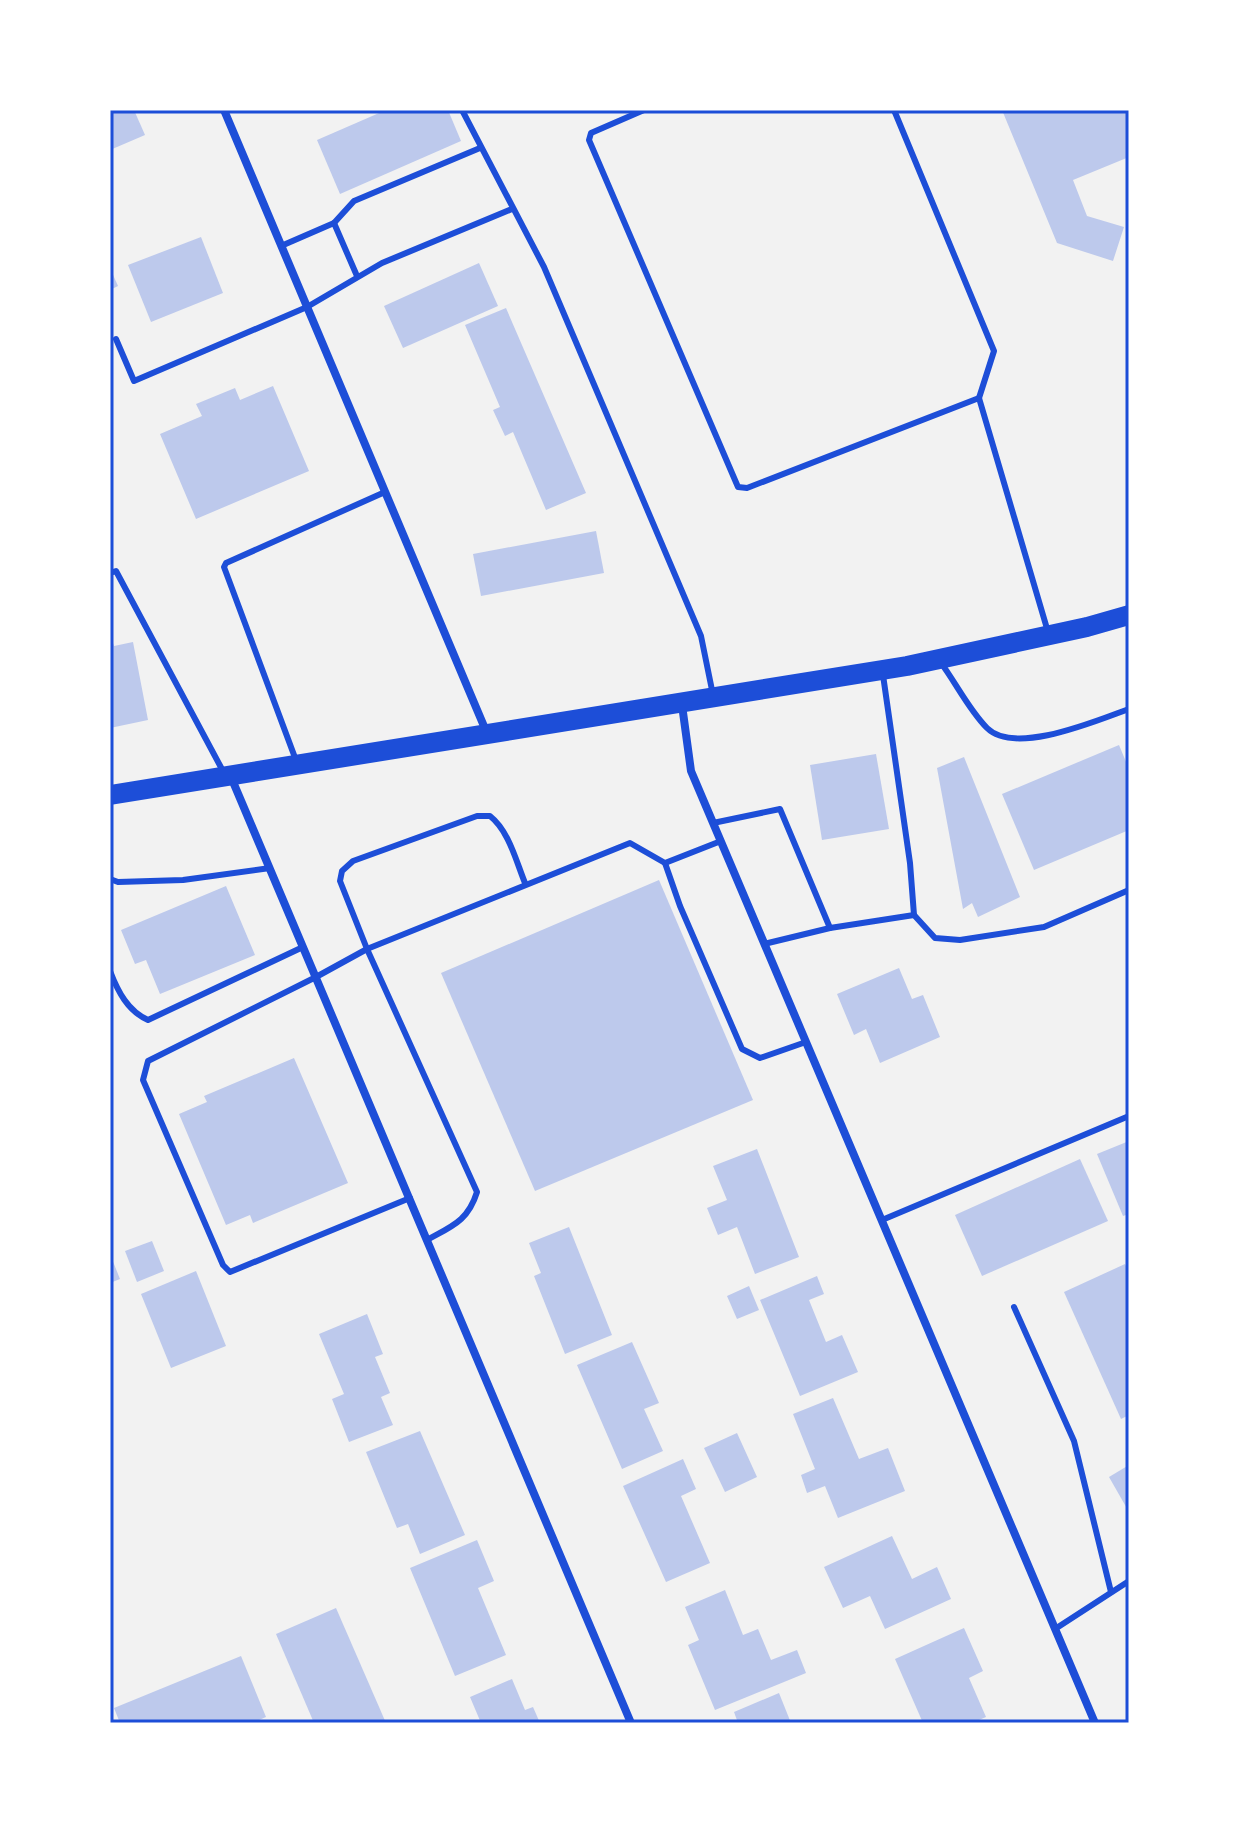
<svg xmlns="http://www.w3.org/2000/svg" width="1239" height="1833" font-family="'DejaVu Sans',sans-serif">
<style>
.building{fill:#bdc9ec}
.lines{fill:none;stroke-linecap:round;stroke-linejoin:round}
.service{stroke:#1d4ed8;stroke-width:6}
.minor{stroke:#1d4ed8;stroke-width:8}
.primary{stroke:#1d4ed8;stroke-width:20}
.neatline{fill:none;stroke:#1d4ed8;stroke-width:3}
</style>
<rect width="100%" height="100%" fill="#f2f2f2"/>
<g class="building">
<polygon points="110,110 134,110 145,135 110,150"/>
<polygon points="386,110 448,110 461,141 340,194 317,140"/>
<polygon points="1002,110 1129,110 1129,157 1073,180 1087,216 1124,227 1113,261 1057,243"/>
<polygon points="201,237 223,293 151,322 128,265"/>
<polygon points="479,263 498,306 403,348 384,306"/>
<polygon points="110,268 118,286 110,290"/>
<polygon points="506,308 586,493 546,510 513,432 505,436 493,410 500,407 465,325"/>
<polygon points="273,386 309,471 196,519 160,434 202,416 196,404 235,388 240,400"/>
<polygon points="596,531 604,573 481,596 473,554"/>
<polygon points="110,634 114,646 133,642 148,720 110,728"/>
<polygon points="1119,745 1129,769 1129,830 1034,870 1002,794"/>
<polygon points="876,754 889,829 822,840 810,765"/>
<polygon points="964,757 1020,897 978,917 972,903 963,909 937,768"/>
<polygon points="659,880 753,1100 535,1191 441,973"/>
<polygon points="226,886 255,955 160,994 146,960 135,964 121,930"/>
<polygon points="899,968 912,999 923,995 940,1037 880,1063 866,1029 854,1035 837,994"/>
<polygon points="294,1058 348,1183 253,1223 250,1215 226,1225 179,1114 207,1102 204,1096"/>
<polygon points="1129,1141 1129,1214 1123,1216 1097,1154"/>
<polygon points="757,1149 799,1257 755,1274 737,1227 718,1235 707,1208 727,1200 713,1166"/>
<polygon points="1080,1159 1108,1221 982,1276 955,1215"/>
<polygon points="569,1227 612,1335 565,1354 534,1276 541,1273 529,1243"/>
<polygon points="152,1241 164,1271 137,1282 125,1251"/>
<polygon points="110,1254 120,1279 110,1283"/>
<polygon points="1125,1264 1129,1272 1129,1415 1121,1419 1064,1292"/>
<polygon points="196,1271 226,1346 171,1368 141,1294"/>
<polygon points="817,1276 824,1294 809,1300 826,1342 842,1335 858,1372 800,1396 760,1300"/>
<polygon points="749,1286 759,1310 737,1319 727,1296"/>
<polygon points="367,1314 383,1354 375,1357 390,1393 381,1397 393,1425 349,1442 332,1399 344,1394 319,1334"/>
<polygon points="632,1342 659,1403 644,1409 663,1451 622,1469 577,1365"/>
<polygon points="833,1398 859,1459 888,1448 905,1491 838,1518 825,1486 807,1493 801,1475 815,1469 793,1414"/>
<polygon points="420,1431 465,1535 420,1554 408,1524 397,1528 366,1452"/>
<polygon points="737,1433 757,1477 725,1492 704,1448"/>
<polygon points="683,1459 696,1489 681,1496 710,1563 666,1582 623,1486"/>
<polygon points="1129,1465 1129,1512 1109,1477"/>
<polygon points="892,1536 912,1579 937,1567 951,1599 885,1629 870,1596 843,1608 824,1567"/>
<polygon points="477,1540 494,1581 478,1588 506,1655 455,1676 410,1568"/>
<polygon points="725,1590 743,1635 758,1629 771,1660 797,1650 806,1673 715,1710 688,1645 699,1640 685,1607"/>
<polygon points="336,1608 386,1723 314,1723 276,1634"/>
<polygon points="964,1628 983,1671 969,1678 986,1717 972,1723 923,1723 895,1659"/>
<polygon points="241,1656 266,1717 252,1723 120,1723 114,1708"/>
<polygon points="512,1679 525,1710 533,1707 540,1723 481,1723 470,1697"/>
<polygon points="779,1693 791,1723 738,1723 734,1712"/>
</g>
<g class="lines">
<g class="service">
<polyline points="462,110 544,267 701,636 713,695"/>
<polyline points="644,110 591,133 589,140 738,487 747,488 979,398 1048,632"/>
<polyline points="894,110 994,351 979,398"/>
<polyline points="334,223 354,201 480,148"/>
<polyline points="281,246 334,223 357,276"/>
<polyline points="116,339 134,381 307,307 382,263 512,209"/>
<polyline points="110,573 116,571 224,773"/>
<path d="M941,663C956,683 969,710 987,728C1015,756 1098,720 1129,709"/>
<polyline points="297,763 224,567 226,563 385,492"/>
<polyline points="713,823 780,809 830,928 914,915 910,863 883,675"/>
<polyline points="665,863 680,906 742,1049 760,1058 806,1042"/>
<polyline points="110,879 118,882 183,880 270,868"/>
<polyline points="914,915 935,938 960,940 1044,927 1129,890"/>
<polyline points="764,944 830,928"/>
<path d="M110,971C118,992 128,1011 148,1020L303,947"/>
<polyline points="410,1198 230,1272 223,1265 143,1080 148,1061 316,977 367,949 630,843 665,863 721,841"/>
<polyline points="882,1220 1129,1116"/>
<path d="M427,1240C452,1226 468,1221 477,1192L367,949L340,881L342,871L353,861L477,816H490C509,831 516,861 525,883"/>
<polyline points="1014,1307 1074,1441 1111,1592"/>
<polyline points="1055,1629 1129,1581"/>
</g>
<g class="minor">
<polyline points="224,110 486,731"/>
<polyline points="682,705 691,771 1095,1723"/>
<polyline points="231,777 631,1723"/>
</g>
<polyline class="primary" points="110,795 907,666 1087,627 1129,615"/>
</g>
<rect width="1239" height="1833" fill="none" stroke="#ffffff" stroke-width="224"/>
<rect x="112" y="112" width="1015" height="1609" class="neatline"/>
</svg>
